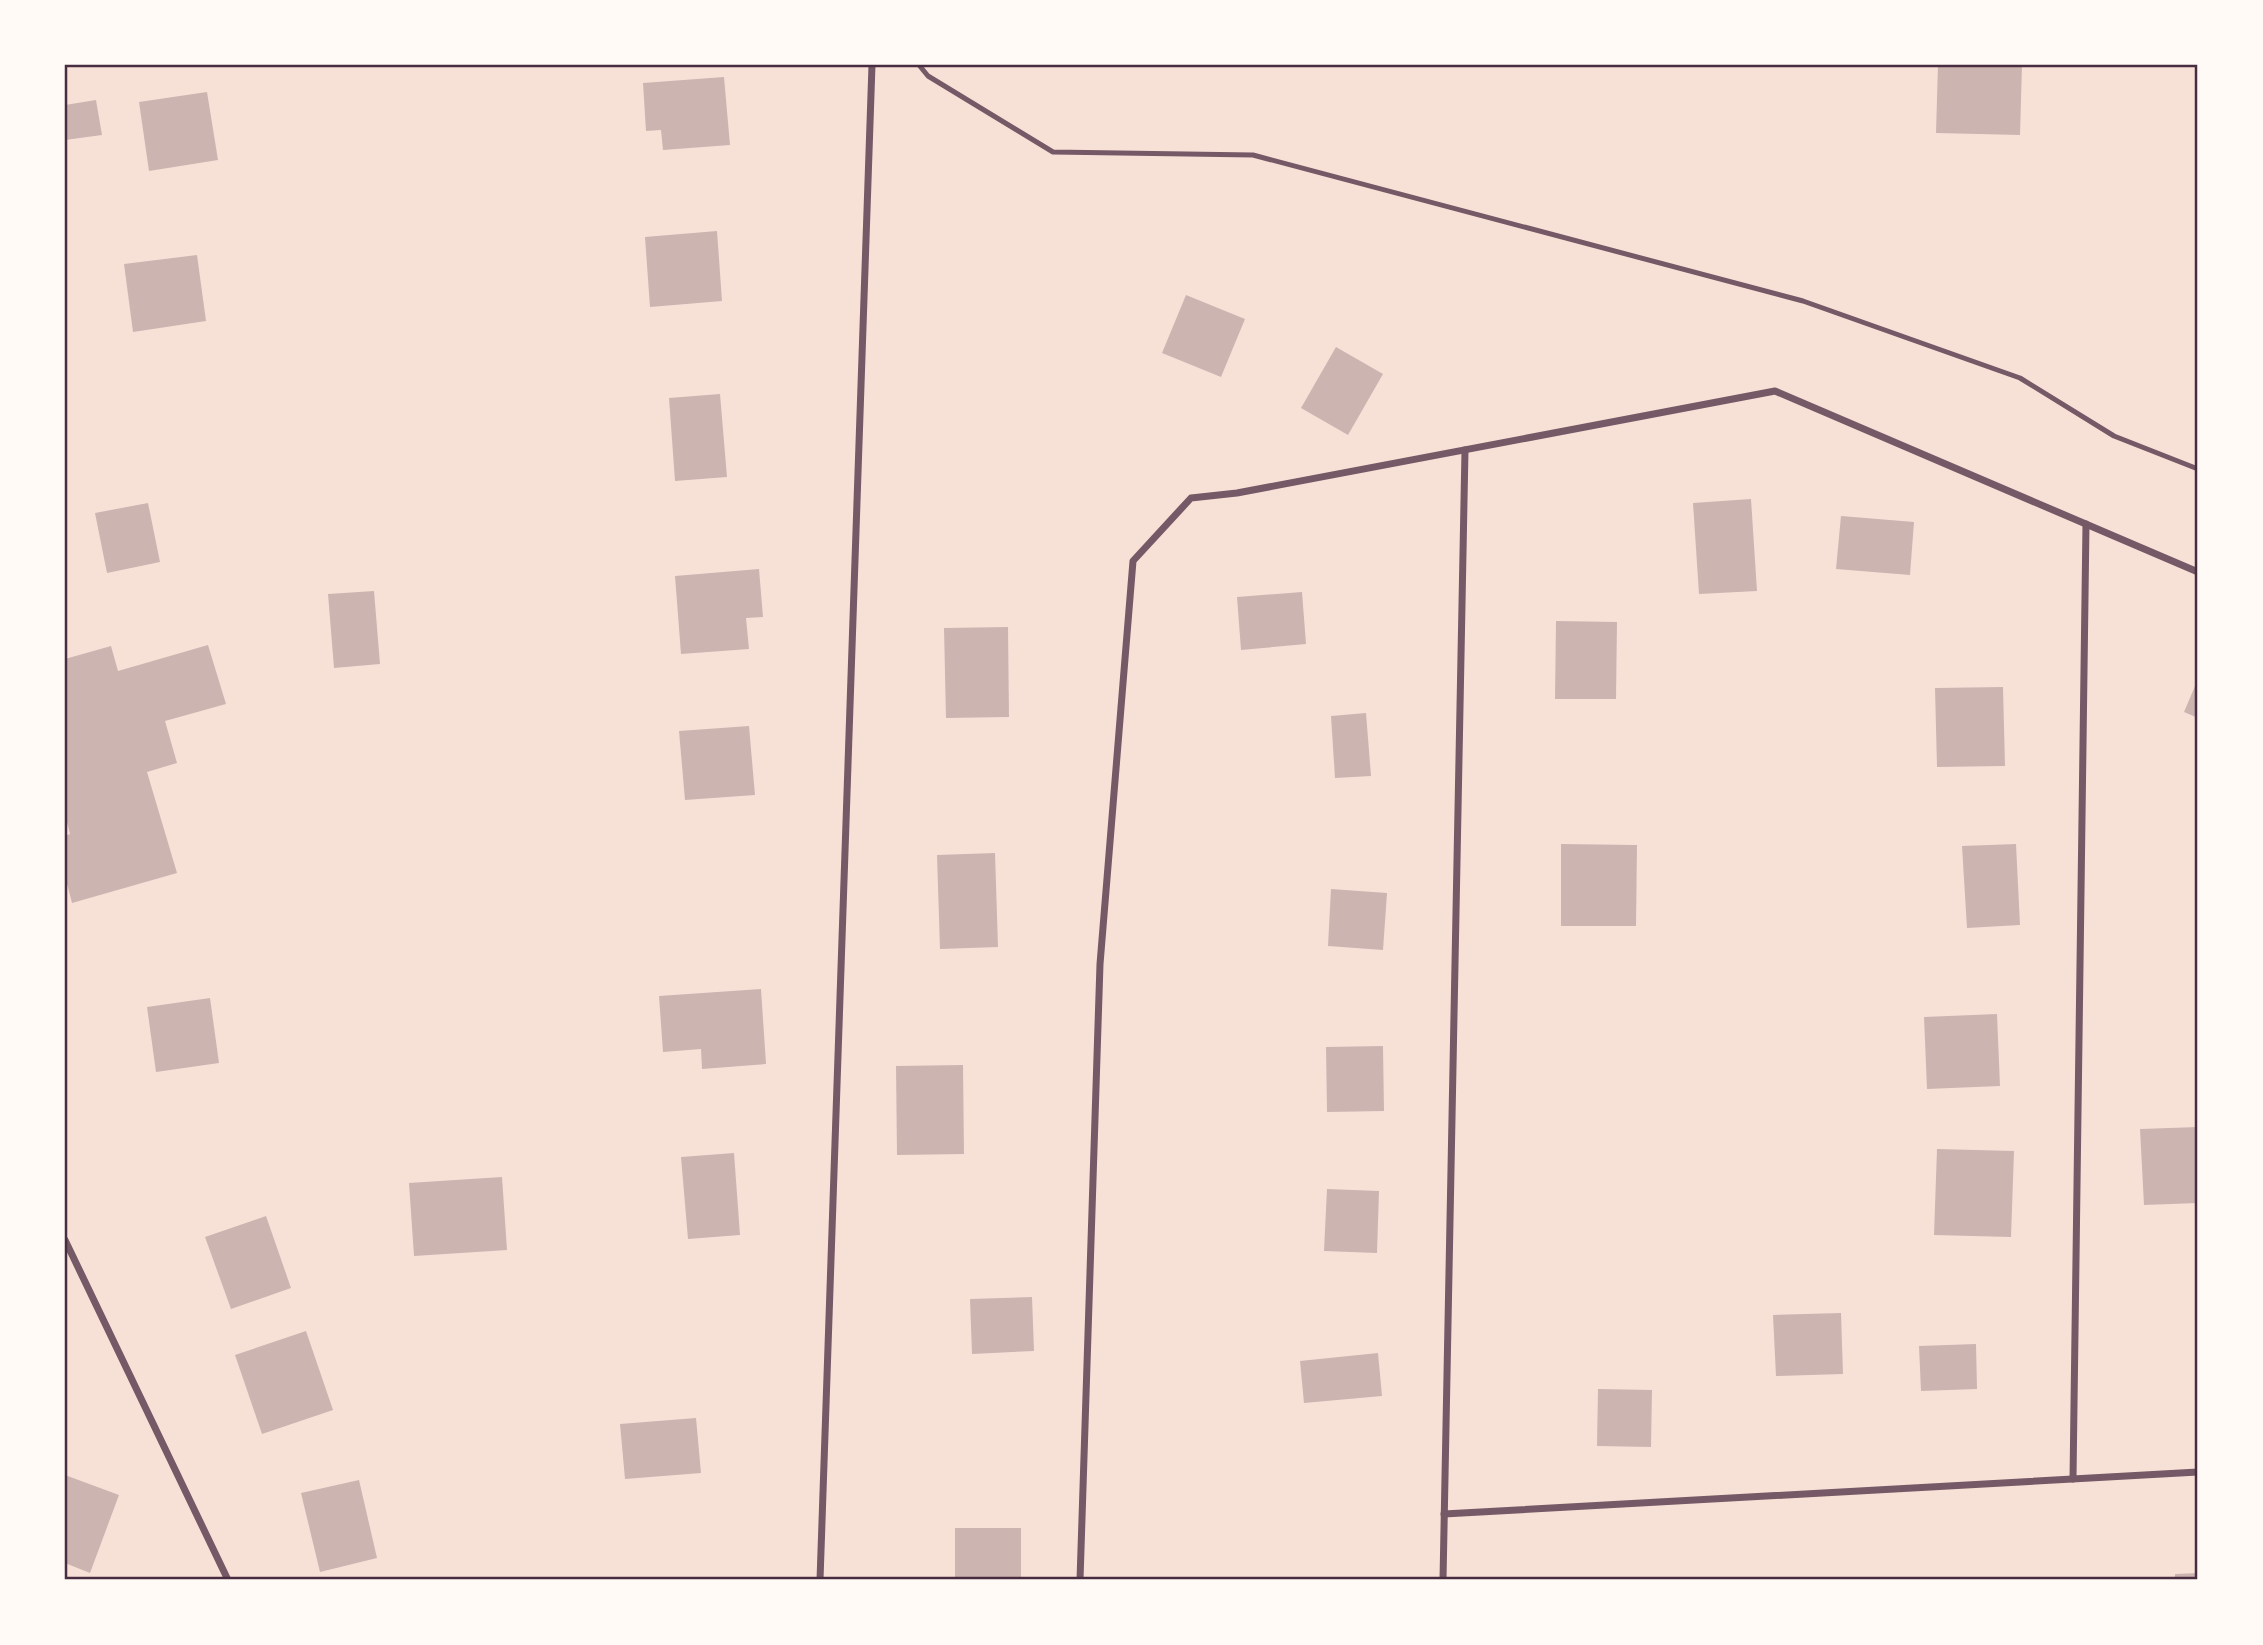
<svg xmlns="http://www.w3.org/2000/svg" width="2263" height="1645" font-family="Rubik,sans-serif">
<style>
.building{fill:#ccb4b1}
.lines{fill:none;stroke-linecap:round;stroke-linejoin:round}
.service{stroke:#755966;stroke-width:5}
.minor{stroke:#755966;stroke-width:7}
.neatline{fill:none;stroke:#4a2c40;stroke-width:2.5}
</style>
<rect width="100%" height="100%" fill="#f7e1d7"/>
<g class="building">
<polygon points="1938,65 2022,65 2020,135 1936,133"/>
<polygon points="724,77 730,145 663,150 661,130 646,131 643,83"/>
<polygon points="207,92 218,160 149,171 139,102"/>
<polygon points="96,100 102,135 65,140 65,105"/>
<polygon points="717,231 722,301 650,307 645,237"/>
<polygon points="197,255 206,321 133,332 124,264"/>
<polygon points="1186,295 1245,319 1221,377 1162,353"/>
<polygon points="1336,347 1383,374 1348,435 1301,408"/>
<polygon points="720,394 727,477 675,481 669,398"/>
<polygon points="1751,499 1757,591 1699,594 1693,503"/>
<polygon points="148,503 160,562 107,573 95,513"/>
<polygon points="1841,516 1914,522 1910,575 1836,569"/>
<polygon points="759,569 763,617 746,618 749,649 681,654 675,576"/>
<polygon points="374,591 380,664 334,668 328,594"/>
<polygon points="1302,592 1306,644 1241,650 1237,597"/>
<polygon points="1556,621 1617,622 1616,699 1555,699"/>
<polygon points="1008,627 1009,717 946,718 944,628"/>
<polygon points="208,645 226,704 165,721 177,763 147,772 177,873 72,903 65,876 65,836 70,834 65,814 65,659 111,646 118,671"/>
<polygon points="2198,679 2198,718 2184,712"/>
<polygon points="2003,687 2005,766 1937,767 1935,688"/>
<polygon points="1366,713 1371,776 1335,778 1331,716"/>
<polygon points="749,726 755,795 685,800 679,731"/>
<polygon points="1561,844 1637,845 1636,926 1561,926"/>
<polygon points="2016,844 2020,925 1967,928 1962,846"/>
<polygon points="995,853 998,947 940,949 937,855"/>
<polygon points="1331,889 1387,893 1383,950 1328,946"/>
<polygon points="761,989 766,1064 702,1069 701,1049 663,1052 659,996"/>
<polygon points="210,998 219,1063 156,1072 147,1007"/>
<polygon points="1997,1014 2000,1086 1927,1089 1924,1017"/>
<polygon points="1383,1046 1384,1111 1327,1112 1326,1047"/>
<polygon points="963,1065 964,1154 897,1155 896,1066"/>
<polygon points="2198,1127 2198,1203 2144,1205 2140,1129"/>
<polygon points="1937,1149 2014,1151 2011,1237 1934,1235"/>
<polygon points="734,1153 740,1235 688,1239 681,1157"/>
<polygon points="502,1177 507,1250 414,1256 409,1183"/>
<polygon points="1327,1189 1379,1191 1377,1253 1324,1251"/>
<polygon points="266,1216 291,1288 231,1309 205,1237"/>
<polygon points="1032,1297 1034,1351 972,1354 970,1299"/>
<polygon points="1841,1313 1843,1374 1776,1376 1773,1315"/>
<polygon points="306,1331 333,1410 262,1434 235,1355"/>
<polygon points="1976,1344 1977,1389 1921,1391 1919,1346"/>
<polygon points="1378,1353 1382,1396 1304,1403 1300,1361"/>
<polygon points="1598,1389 1652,1390 1651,1447 1597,1446"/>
<polygon points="696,1418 701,1473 625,1479 620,1424"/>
<polygon points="65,1475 119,1495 90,1573 65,1563"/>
<polygon points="359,1480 377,1558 320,1572 301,1493"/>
<rect x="955" y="1528" width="66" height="52"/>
<polygon points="2198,1573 2198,1580 2175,1580 2175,1574"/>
</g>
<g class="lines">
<polyline class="service" points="919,65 928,76 1053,152 1253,155 1803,301 2020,378 2114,436 2198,469"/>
<g class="minor">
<polyline points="65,1240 228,1580"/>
<polyline points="2073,1479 2086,524"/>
<polyline points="1444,1514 2198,1472"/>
<polyline points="820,1580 872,65"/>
<polyline points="1080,1580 1100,964 1133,561 1191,498 1237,493 1775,391 2198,572"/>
<polyline points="1443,1580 1465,450"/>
</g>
</g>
<rect width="2263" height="1645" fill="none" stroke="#fffaf5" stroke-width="133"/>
<rect x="66" y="66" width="2130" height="1512" class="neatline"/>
</svg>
